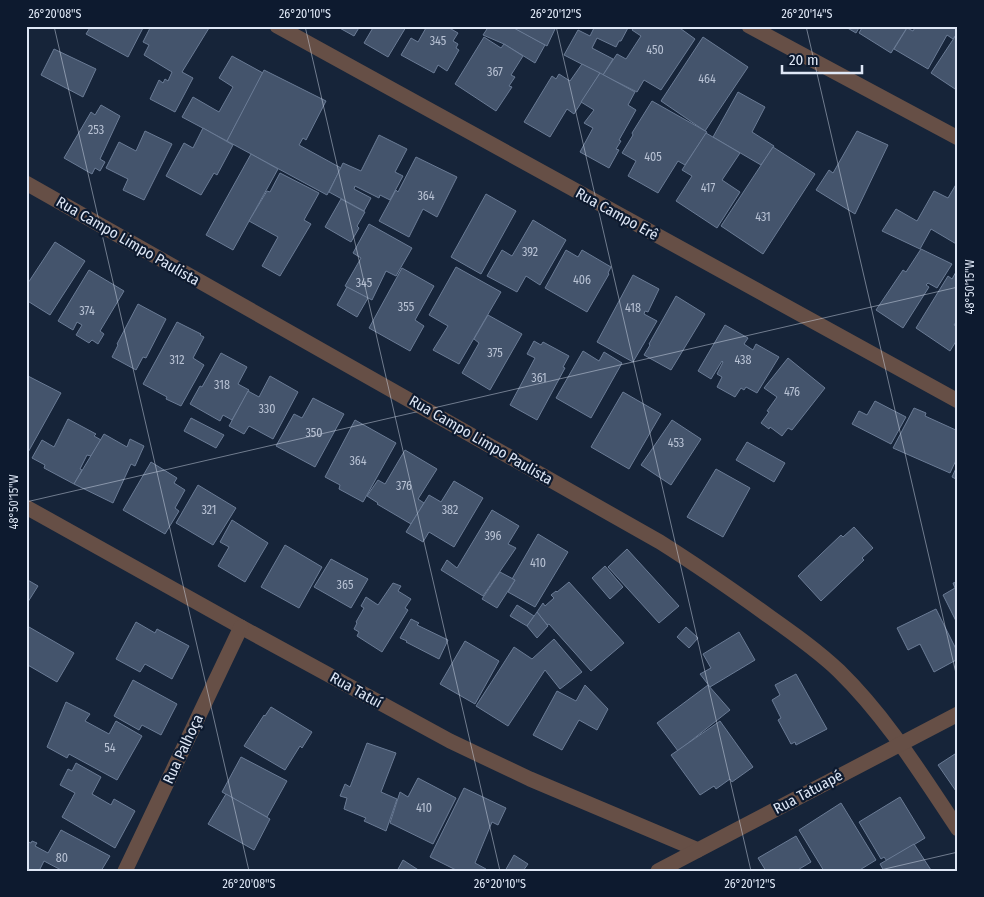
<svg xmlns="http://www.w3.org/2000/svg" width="984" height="897" font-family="'Fira Sans Condensed',sans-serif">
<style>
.building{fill:#44546c;stroke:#6a7b95}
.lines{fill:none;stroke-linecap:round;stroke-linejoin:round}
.minor{stroke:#664f46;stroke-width:15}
.tertiary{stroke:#664f46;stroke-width:15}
.ticks{fill:none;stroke:#dee7f6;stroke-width:1;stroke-opacity:0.45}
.labels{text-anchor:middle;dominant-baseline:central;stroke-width:4.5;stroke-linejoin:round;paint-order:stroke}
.number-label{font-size:12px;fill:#b8c2d4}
.street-label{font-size:15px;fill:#dee7f6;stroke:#0d1a2f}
.neatline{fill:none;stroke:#dee7f6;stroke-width:2}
.ticks-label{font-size:12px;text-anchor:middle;fill:#dee7f6}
</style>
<rect width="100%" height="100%" fill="#162439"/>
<g class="building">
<polygon points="91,26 144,26 128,57 86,34"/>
<polygon points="151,26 207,26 209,28 182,72 193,78 175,112 150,99 159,80 163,83 165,79 168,81 172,72 144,55 149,45 143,42"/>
<polygon points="336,26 360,26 354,36"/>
<polygon points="374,26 406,27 388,57 364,43"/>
<polygon points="427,26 446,26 458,33 453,41 458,44 456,48 459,50 447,71 438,65 434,73 401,55 411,38 418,42"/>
<polygon points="489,26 511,26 545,45 535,63 504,44 483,35"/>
<polygon points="551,26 555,29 547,46 512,27"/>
<polygon points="629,26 621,41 619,41 616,47 597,38 592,48 613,59 603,75 564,55 578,30 590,36 594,28 593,26"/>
<polygon points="635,26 677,26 695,39 661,90 644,80 637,92 603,75 617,54 626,59 641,36 632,30"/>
<polygon points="844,26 860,26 856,33"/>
<polygon points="863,26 908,26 891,53 859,33"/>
<polygon points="916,26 958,26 958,32 953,39 947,35 928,69 894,49 907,28 913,31"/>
<polygon points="958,32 958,91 931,73"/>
<polygon points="484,37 501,48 504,44 523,56 511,75 515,77 509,86 512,87 496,111 455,84"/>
<polygon points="703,37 748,67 705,131 661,101"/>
<polygon points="54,49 96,69 83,97 41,75"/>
<polygon points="232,56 263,73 227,141 182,117 193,97 219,112 233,87 219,78"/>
<polygon points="582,64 600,73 574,114 567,109 550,137 524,122 552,76 556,79 559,74 570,81"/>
<polygon points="264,70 326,101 306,140 303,138 299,145 341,168 327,195 227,141"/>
<polygon points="600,73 635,92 628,105 636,110 619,140 621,141 616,149 619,150 609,168 580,152 593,128 584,123 594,110 581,102"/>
<polygon points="738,92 765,107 752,132 774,146 761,165 713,137"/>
<polygon points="652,101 707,132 685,165 678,161 658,193 628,176 636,161 622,153 633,135 632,133"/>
<polygon points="101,105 120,116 100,159 105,162 100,171 95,168 92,174 64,158 91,112 95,115"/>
<polygon points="203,128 233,145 217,175 214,173 201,195 166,176 184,143 193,148"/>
<polygon points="145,131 172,144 144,200 123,190 128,179 106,168 119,142 136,151"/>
<polygon points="857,131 888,145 855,214 816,190 829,170 833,173"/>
<polygon points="706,133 740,153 722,180 740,192 717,228 676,201 692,176 682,170"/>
<polygon points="379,135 407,149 395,172 403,176 390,200 380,195 379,198 355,186 354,189 371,198 364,211 329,192 343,163 361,171"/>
<polygon points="773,147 815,174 763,254 721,226"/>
<polygon points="251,154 278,169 233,250 206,235"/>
<polygon points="416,157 457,177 437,217 423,209 409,237 379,221 396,190 398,192"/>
<polygon points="280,173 319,193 304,220 311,224 280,276 262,266 278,237 249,221 267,191 270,192"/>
<polygon points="958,181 958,245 931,229 920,249 882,231 896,209 917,221 934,191 948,198"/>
<polygon points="486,194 516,211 481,274 451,257"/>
<polygon points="341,199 365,212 357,226 359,228 351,242 325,227"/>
<polygon points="533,220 566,240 540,285 526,276 517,292 487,276 502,250 512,256"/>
<polygon points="369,224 412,248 396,276 386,271 372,300 345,286 361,258 353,253"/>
<polygon points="55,242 85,261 50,315 26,300 26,286"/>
<polygon points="921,249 952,264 937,288 928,283 926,285 929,287 903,328 876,310 903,270 906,272"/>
<polygon points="566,250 578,257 582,250 611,267 608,273 609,274 587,312 545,288"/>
<polygon points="456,267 501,292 459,364 433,350 448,326 429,315"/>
<polygon points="402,268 434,286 415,320 424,326 410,351 369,328"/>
<polygon points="89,270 124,291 100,331 104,334 98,344 92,340 89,343 76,335 82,325 77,322 73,330 58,321"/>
<polygon points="957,270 958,319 954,325 958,327 958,338 950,351 916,328 948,276 952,279"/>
<polygon points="633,275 659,289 648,312 645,311 644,314 657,321 633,362 597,342"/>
<polygon points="347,287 368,298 357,317 337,305"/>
<polygon points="676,296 705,314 671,370 644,355 650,345 649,344"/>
<polygon points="138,304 166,319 146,358 143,357 136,370 112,357 118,345 117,344"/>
<polygon points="488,315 522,334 490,390 462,373 479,343 474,339"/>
<polygon points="177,322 201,334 200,335 204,337 193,358 204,365 181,406 166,399 167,397 143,384"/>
<polygon points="725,325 748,338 744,344 753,350 756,344 779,357 757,393 746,387 744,390 741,388 735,397 717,387 722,377 717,374 723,362 722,361 711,379 698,371"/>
<polygon points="534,341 541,345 543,342 569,356 563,367 565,368 537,420 510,405 535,358 527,354"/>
<polygon points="583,351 599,361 604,352 622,363 591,418 556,398"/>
<polygon points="221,353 247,367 238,384 249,390 232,420 223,415 220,421 190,404 200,386 202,387"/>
<polygon points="788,358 825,388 792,430 788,428 782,436 770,427 769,429 761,423 769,412 767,411 777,397 764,388"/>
<polygon points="26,375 61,393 26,456"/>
<polygon points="270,376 298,392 273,439 249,426 244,434 229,426 248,391 259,397"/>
<polygon points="623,392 661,414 629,469 591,447"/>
<polygon points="313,398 344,414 315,467 276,446 294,414 302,418"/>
<polygon points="875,401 906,417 891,444 852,424 859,411 867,415"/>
<polygon points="914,408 926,413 925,416 958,431 958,456 950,473 893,448"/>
<polygon points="191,418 224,435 216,448 184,431"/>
<polygon points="68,419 96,434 94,436 101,440 91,456 87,455 80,469 82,470 74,484 44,468 45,465 32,458 42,440 54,447"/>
<polygon points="355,420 396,443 363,502 339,489 340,485 325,477"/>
<polygon points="672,420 701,439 671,485 641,465"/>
<polygon points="104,434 127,447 130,439 144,446 135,466 131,464 113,503 74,484"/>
<polygon points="747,442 785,463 774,482 736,460"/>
<polygon points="405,450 437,469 418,499 424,503 411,524 377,504 378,503 367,496 378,480 385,484"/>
<polygon points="151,462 177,478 174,483 185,490 175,508 179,511 165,534 123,510"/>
<polygon points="958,464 958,480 952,477"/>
<polygon points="716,469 750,488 723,537 687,517"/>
<polygon points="454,481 483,498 454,547 429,532 423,542 406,532 429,495 441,502"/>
<polygon points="198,485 236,508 213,545 176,523"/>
<polygon points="492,510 519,526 508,544 516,548 483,596 441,570 447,560 457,568"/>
<polygon points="232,520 268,543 245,582 218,566 229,547 220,542"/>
<polygon points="854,527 873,548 862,558 864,560 821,601 798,576 841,535 843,537"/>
<polygon points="538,534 568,552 535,607 508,592 515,580 512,579"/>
<polygon points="285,545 322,567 299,608 261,587"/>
<polygon points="627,549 679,606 659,623 608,567"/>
<polygon points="331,559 368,579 351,608 314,587"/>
<polygon points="605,566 623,587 610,599 592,578"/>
<polygon points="500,572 515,580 497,608 482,599"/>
<polygon points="26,579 38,586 26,605"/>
<polygon points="569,582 624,643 591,671 549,624 547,625 537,612 543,603 545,606 554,598 551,595 556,591 557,592"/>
<polygon points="958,582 958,625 943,595 955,588 953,583"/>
<polygon points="393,583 401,586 398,591 411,599 405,608 408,610 382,652 357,636 359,632 354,629 357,623 356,622 364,608 361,606 366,597 378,605"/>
<polygon points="517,605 534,616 527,626 510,616"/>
<polygon points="936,609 958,653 958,659 934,672 920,644 908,650 897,628"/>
<polygon points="537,612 548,626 537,638 527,626"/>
<polygon points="411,619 419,623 417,625 448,640 439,659 406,642 407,641 400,638"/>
<polygon points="136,622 155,633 157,629 189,646 172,679 145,664 140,672 116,659"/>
<polygon points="29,627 74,653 57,682 26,664 26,632"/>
<polygon points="686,627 698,638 689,648 677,637"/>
<polygon points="739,632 755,660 710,687 700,674 711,668 703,654"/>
<polygon points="554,639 582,672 560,689 545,670 508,726 476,706 514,647 532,659"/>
<polygon points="465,641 499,661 475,704 440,684"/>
<polygon points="796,674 827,729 796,745 795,742 791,744 778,720 781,718 772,700 780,695 775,685"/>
<polygon points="133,680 177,704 161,735 142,725 139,730 114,716"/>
<polygon points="585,685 608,709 597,730 579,720 562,750 533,735 557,691 576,701"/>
<polygon points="708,685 730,710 678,751 657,723"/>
<polygon points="66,702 90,714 85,721 109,734 116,721 142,736 117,780 69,754 67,758 47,747"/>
<polygon points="271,707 312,732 302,748 300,746 285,770 244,746 264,715 265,716"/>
<polygon points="720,721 753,767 732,782 730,779 716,789 714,786 700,795 671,755"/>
<polygon points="367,743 396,753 381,792 397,799 386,831 364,821 366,818 344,809 347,798 340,796 345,784 350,787"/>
<polygon points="958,752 958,794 938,765"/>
<polygon points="241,757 287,781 267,817 222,792"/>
<polygon points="76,763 101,777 92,794 111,805 114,799 135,811 115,848 62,817 75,793 60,785 68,769 72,771"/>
<polygon points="418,778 456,798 433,844 390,823 400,792 408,797"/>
<polygon points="464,788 506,808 498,825 492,822 475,863 486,869 485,871 458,871 430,857"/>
<polygon points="226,794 270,819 254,850 208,824"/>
<polygon points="900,797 925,838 887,861 884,857 881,859 859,822"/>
<polygon points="841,803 876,860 858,871 824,871 799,830"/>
<polygon points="61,830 110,856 101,871 63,871 44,861 39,871 26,871 26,841 31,843 32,841 37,843 35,846 48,853"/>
<polygon points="796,836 811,862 796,871 766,871 758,858"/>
<polygon points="914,844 931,870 884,871 880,864"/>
<polygon points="514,855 528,864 523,871 505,871"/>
<polygon points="403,860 420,871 397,871"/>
</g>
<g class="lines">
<g class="minor">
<polyline points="749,26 958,138"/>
<path d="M26,183L660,542C698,566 734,591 770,617C794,634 818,651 839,671C887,718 921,774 958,829"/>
<polyline points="26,507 241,627 450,741 530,779 698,850"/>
<polyline points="125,871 241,627"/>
<polyline points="658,871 958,714"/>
</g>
<polyline class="tertiary" points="277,26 958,401"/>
</g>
<path class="ticks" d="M54,26L249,871M305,26L500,871M556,26L751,871M806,26L958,682M26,502L958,287M876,871L958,852"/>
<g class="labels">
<g class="number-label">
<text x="438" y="41">345</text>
<text x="655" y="50">450</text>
<text x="495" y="72">367</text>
<text x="707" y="79">464</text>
<text x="96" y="130">253</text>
<text x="653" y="157">405</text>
<text x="708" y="188">417</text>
<text x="426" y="196">364</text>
<text x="763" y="217">431</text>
<text x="530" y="252">392</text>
<text x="582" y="280">406</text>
<text x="364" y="283">345</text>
<text x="406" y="307">355</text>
<text x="633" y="308">418</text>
<text x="87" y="311">374</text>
<text x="495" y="353">375</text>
<text x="177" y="360">312</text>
<text x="743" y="360">438</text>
<text x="539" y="378">361</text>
<text x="222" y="385">318</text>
<text x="792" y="392">476</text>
<text x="267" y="409">330</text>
<text x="314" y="433">350</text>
<text x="676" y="443">453</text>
<text x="358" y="461">364</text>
<text x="404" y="486">376</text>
<text x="209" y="510">321</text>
<text x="450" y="510">382</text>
<text x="493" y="536">396</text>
<text x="538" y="563">410</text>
<text x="345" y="585">365</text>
<text x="110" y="748">54</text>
<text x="424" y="808">410</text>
<text x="62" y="858">80</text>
</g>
<g class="street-label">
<text transform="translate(617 214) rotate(29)">Rua Campo Erê</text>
<text transform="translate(128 241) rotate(30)">Rua Campo Limpo Paulista</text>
<text transform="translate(481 440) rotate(30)">Rua Campo Limpo Paulista</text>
<text transform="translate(356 690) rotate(29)">Rua Tatuí</text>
<text transform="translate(183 749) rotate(-65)">Rua Palhoça</text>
<text transform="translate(808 792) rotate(-28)">Rua Tatuapé</text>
</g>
</g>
<rect width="984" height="897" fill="none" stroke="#0d1a2f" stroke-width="55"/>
<path d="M782 65v8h80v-8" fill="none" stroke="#dee7f6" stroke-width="2.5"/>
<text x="789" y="65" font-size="15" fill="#dee7f6" stroke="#0d1a2f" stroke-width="4" paint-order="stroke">20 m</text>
<rect x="28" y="28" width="928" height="842" class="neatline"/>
<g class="ticks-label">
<text x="55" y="18">26°20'08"S</text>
<text x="305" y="18">26°20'10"S</text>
<text x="556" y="18">26°20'12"S</text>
<text x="807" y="18">26°20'14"S</text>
<text transform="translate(970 287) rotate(-90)" y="4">48°50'15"W</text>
<text transform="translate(14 502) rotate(-90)" y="4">48°50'15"W</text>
<text x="249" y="888">26°20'08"S</text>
<text x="500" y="888">26°20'10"S</text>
<text x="750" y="888">26°20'12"S</text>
</g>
</svg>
